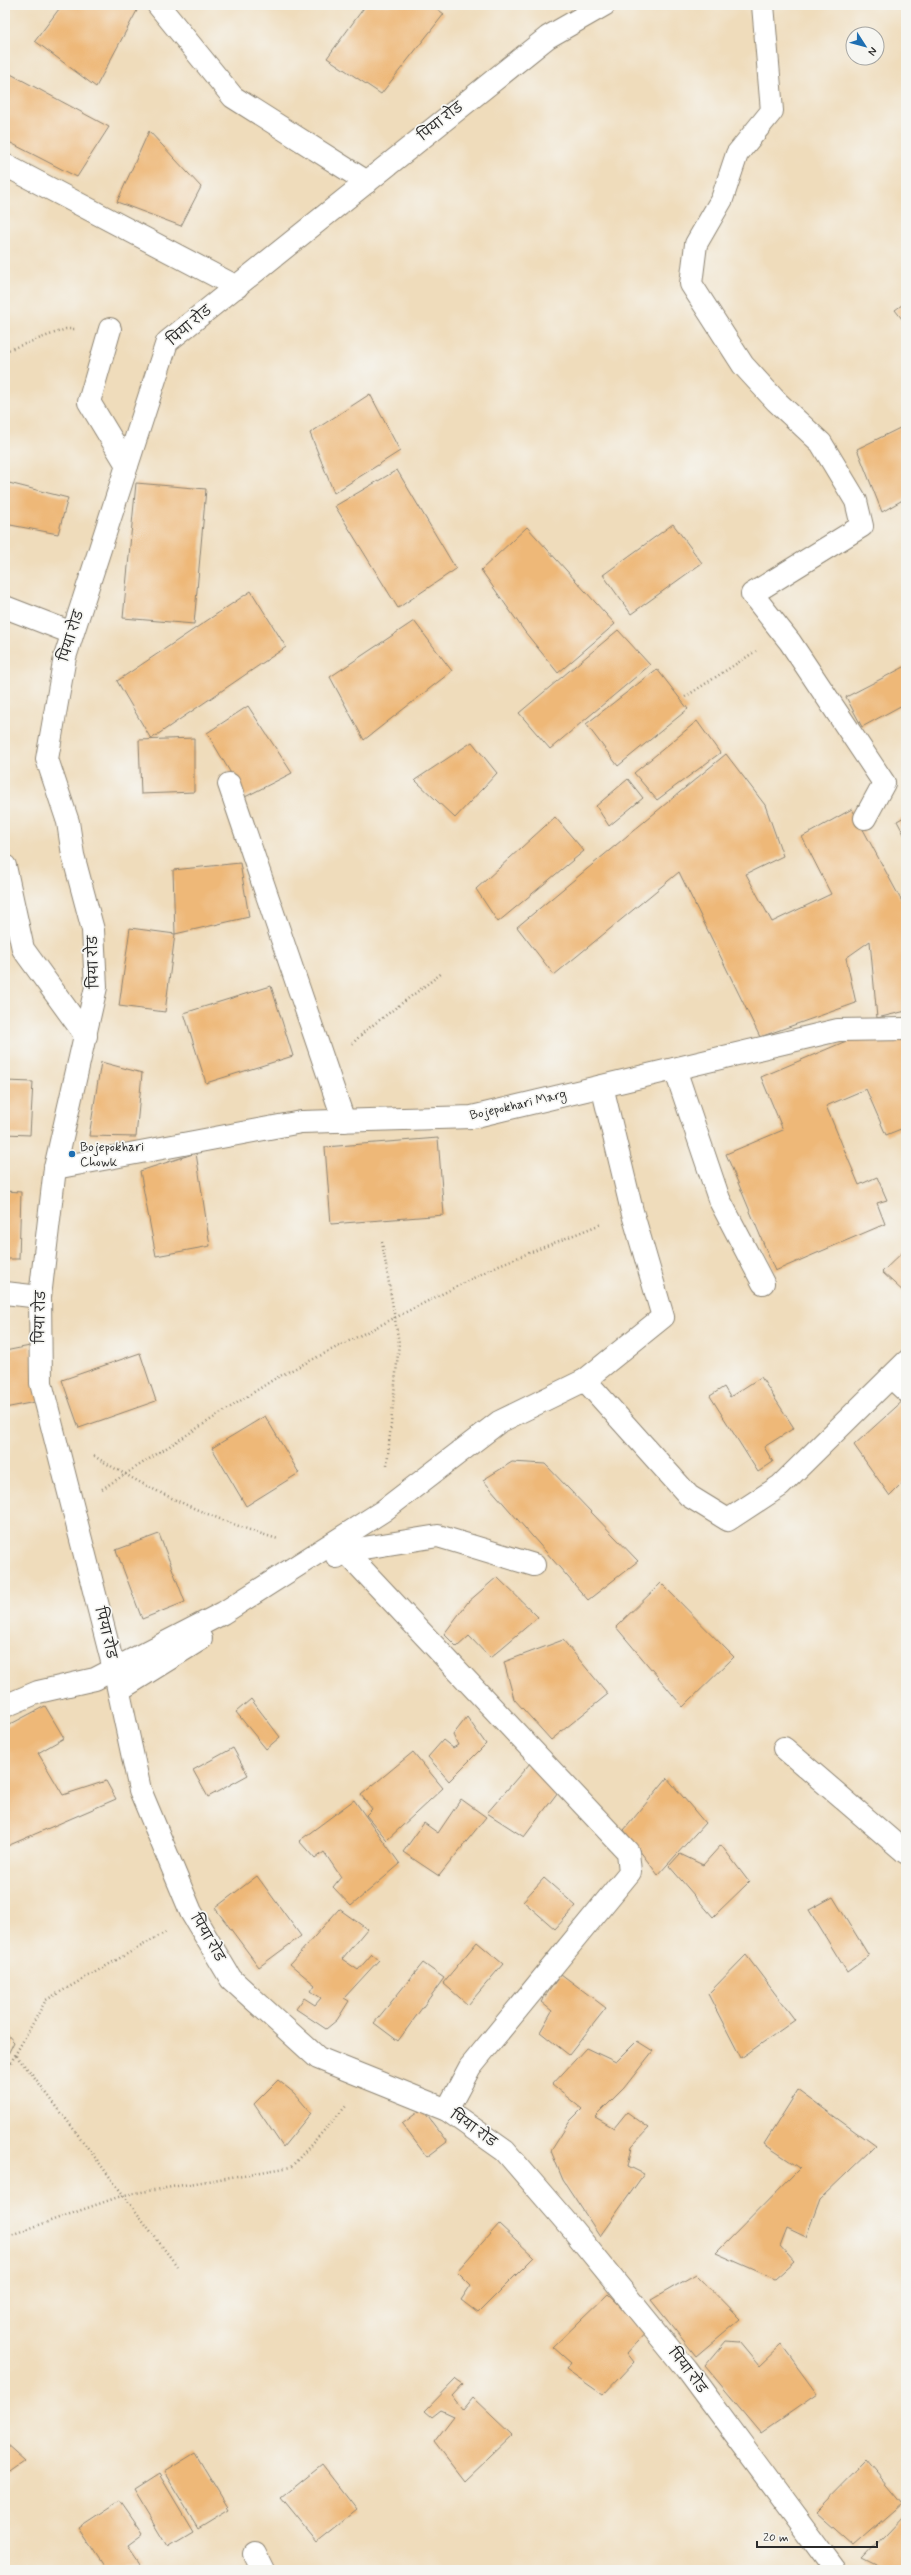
<svg xmlns="http://www.w3.org/2000/svg" width="911" height="2575" font-family="Mynerve,'Playpen Sans Deva',sans-serif">
<style>
.building{fill:#eeb878}
.lines{fill:none;stroke-linecap:round;stroke-linejoin:round}
.minor-casing{stroke:#8d8473;stroke-width:24}
.path{stroke:#8d8473;stroke-width:2.5;stroke-dasharray:1 3;stroke-linecap:butt}
.minor{stroke:#fff;stroke-width:22}
.poi-dot{fill:#1f6fb2;stroke:#f6f6f2;stroke-width:1.5}
.labels{text-anchor:middle;dominant-baseline:central;stroke-width:3.5;stroke-linejoin:round;paint-order:stroke}
.street-label{font-size:13px;fill:#2b2b2b;stroke:#f6f6f2}
.poi-label{font-size:13px;fill:#2b2b2b;stroke:#f6f6f2;text-anchor:start}
</style>
<rect width="100%" height="100%" fill="#f6f6f2"/>
<filter id="ink" filterUnits="userSpaceOnUse"><feTurbulence type="fractalNoise" baseFrequency=".025" numOctaves="2"/><feDisplacementMap in="SourceGraphic" scale="8" xChannelSelector="R" yChannelSelector="G"/><feConvolveMatrix kernelMatrix="1 2 1 2 8 2 1 2 1" color-interpolation-filters="sRGB"/></filter>
<filter id="wash" filterUnits="userSpaceOnUse"><feTurbulence type="fractalNoise" baseFrequency=".012" numOctaves="4" result="noise"/><feDisplacementMap in="SourceGraphic" scale="16" xChannelSelector="R" yChannelSelector="G"/><feGaussianBlur stdDeviation="0.9" result="paint"/><feColorMatrix in="noise" values="0 0 0 0 0 0 0 0 0 0 0 0 0 0 0 0 0 1.4 0 .05"/><feComposite in="paint" operator="in"/></filter>
<g filter="url(#wash)">
<rect width="100%" height="100%" fill="#efdcbb"/>
<g id="blocks">
<g class="building">
<polygon points="62,5 140,5 96,87 35,41"/>
<polygon points="366,5 432,5 444,14 381,94 327,58"/>
<polygon points="5,71 109,127 77,177 5,140"/>
<polygon points="149,131 201,187 181,226 117,202"/>
<polygon points="906,302 906,324 895,310"/>
<polygon points="370,394 400,451 334,493 310,433"/>
<polygon points="906,425 906,498 882,512 857,449"/>
<polygon points="397,470 456,569 398,608 335,506"/>
<polygon points="5,482 68,498 58,534 5,524"/>
<polygon points="136,483 206,489 194,624 123,618"/>
<polygon points="673,524 702,563 631,614 603,575"/>
<polygon points="527,527 615,624 558,673 525,632 481,570"/>
<polygon points="251,591 286,647 151,739 117,681"/>
<polygon points="414,621 452,671 364,740 330,677"/>
<polygon points="618,630 650,665 550,749 519,713"/>
<polygon points="906,666 906,703 862,727 846,697"/>
<polygon points="657,669 688,709 618,766 586,724"/>
<polygon points="248,706 292,773 245,797 207,733"/>
<polygon points="697,721 720,753 657,800 634,773"/>
<polygon points="194,738 194,792 141,794 139,740"/>
<polygon points="472,742 497,773 455,818 415,780"/>
<polygon points="726,754 765,805 783,856 746,874 772,922 831,894 802,837 852,809 906,909 906,1011 877,1018 870,941 846,958 856,1003 760,1037 679,872 554,975 517,927"/>
<polygon points="628,779 643,798 609,826 596,806"/>
<polygon points="906,816 906,838 897,821"/>
<polygon points="555,817 584,851 498,922 476,889"/>
<polygon points="240,863 249,917 175,934 165,1012 119,1006 130,928 175,934 173,870"/>
<polygon points="271,986 293,1056 206,1083 184,1013"/>
<polygon points="906,1035 906,1127 886,1135 866,1089 826,1106 859,1185 877,1177 887,1200 877,1203 885,1224 775,1271 726,1154 783,1130 761,1077 851,1039"/>
<polygon points="101,1062 142,1073 136,1137 89,1136"/>
<polygon points="5,1081 33,1082 30,1135 5,1134"/>
<polygon points="438,1138 444,1215 331,1224 325,1147"/>
<polygon points="196,1153 210,1246 156,1256 140,1171"/>
<polygon points="5,1191 21,1192 19,1259 5,1259"/>
<polygon points="906,1249 906,1294 882,1272"/>
<polygon points="30,1346 40,1401 5,1408 5,1351"/>
<polygon points="140,1353 156,1401 79,1428 62,1380"/>
<polygon points="761,1377 794,1428 764,1447 773,1462 758,1472 710,1396 724,1387 730,1397"/>
<polygon points="906,1398 906,1480 890,1496 854,1445"/>
<polygon points="265,1416 299,1473 246,1506 212,1448"/>
<polygon points="512,1462 545,1464 638,1561 588,1600 483,1480"/>
<polygon points="159,1534 185,1602 142,1619 116,1550"/>
<polygon points="497,1577 538,1617 490,1658 469,1636 457,1647 444,1634 468,1602"/>
<polygon points="661,1583 734,1657 683,1707 616,1627"/>
<polygon points="563,1640 608,1694 551,1740 514,1699 504,1662"/>
<polygon points="251,1699 280,1737 266,1749 236,1712"/>
<polygon points="45,1706 64,1738 38,1753 63,1795 106,1781 116,1799 5,1847 5,1727"/>
<polygon points="467,1717 486,1744 449,1781 428,1757 443,1740 453,1748 458,1745 453,1735"/>
<polygon points="233,1748 248,1775 208,1797 193,1770"/>
<polygon points="413,1752 443,1788 387,1840 366,1815 372,1809 361,1795"/>
<polygon points="531,1762 561,1788 524,1837 487,1813"/>
<polygon points="667,1778 705,1823 658,1875 624,1830"/>
<polygon points="461,1799 486,1817 439,1876 403,1852 424,1823 438,1833"/>
<polygon points="354,1800 400,1864 351,1906 333,1887 341,1877 324,1852 315,1859 299,1841"/>
<polygon points="721,1845 749,1882 713,1917 669,1866 680,1854 703,1865"/>
<polygon points="257,1876 301,1936 259,1967 215,1908"/>
<polygon points="544,1878 576,1906 555,1929 523,1901"/>
<polygon points="833,1897 869,1956 847,1972 809,1910"/>
<polygon points="339,1909 367,1929 342,1959 358,1970 372,1954 379,1960 344,1998 349,2001 337,2020 326,2029 296,2009 304,1998 315,2005 321,1998 311,1991 315,1985 290,1964"/>
<polygon points="477,1942 503,1964 468,2005 443,1983"/>
<polygon points="746,1955 795,2020 741,2058 708,1994"/>
<polygon points="423,1963 444,1978 398,2041 374,2023"/>
<polygon points="561,1974 606,2008 569,2055 540,2032 552,2011 541,2002"/>
<polygon points="5,2032 14,2042 5,2060"/>
<polygon points="637,2041 653,2051 624,2088 595,2117 614,2128 627,2112 649,2128 632,2146 628,2166 644,2174 600,2236 563,2180 551,2151 570,2121 582,2109 552,2085 586,2048 616,2062"/>
<polygon points="278,2080 294,2093 311,2113 283,2147 254,2104"/>
<polygon points="798,2090 875,2146 820,2199 806,2237 787,2228 780,2246 794,2262 775,2279 716,2253 800,2168 764,2144"/>
<polygon points="422,2109 447,2142 427,2157 402,2124"/>
<polygon points="499,2224 534,2257 478,2313 461,2300 471,2285 457,2271"/>
<polygon points="696,2274 740,2319 696,2356 651,2300"/>
<polygon points="608,2294 647,2331 627,2353 634,2362 603,2395 566,2369 571,2363 553,2347"/>
<polygon points="726,2341 739,2342 759,2366 781,2345 817,2394 761,2433 705,2366"/>
<polygon points="456,2379 463,2384 452,2396 463,2410 473,2398 512,2435 464,2481 434,2442 454,2416 441,2410 432,2417 425,2411"/>
<polygon points="5,2443 25,2461 5,2475"/>
<polygon points="195,2453 229,2509 198,2528 164,2472"/>
<polygon points="866,2460 902,2503 854,2545 816,2511"/>
<polygon points="322,2465 357,2510 317,2542 281,2498"/>
<polygon points="159,2474 193,2531 168,2546 134,2490"/>
<polygon points="120,2501 143,2534 128,2545 145,2570 107,2570 79,2528"/>
<polygon points="906,2513 906,2570 879,2570 877,2565 863,2558"/>
</g>
</g>
</g>
<g filter="url(#ink)">
<use href="#blocks" fill-opacity="0" stroke="#8d8473" stroke-width="1"/>
<g class="lines">
<g class="minor-casing">
<g id="minor">
<polyline points="158,5 233,97 367,182"/>
<polyline points="604,5 548,37 167,342 65,657 47,759 68,822 73,855 93,930 96,987 55,1168 40,1297 41,1383 114,1669 140,1790 191,1912 231,1979 318,2058 447,2110 505,2151 573,2230 687,2370 835,2570"/>
<polyline points="763,5 772,111 737,154 722,199 696,244 691,284 743,365 776,401 821,443 856,501 862,526 752,594 790,642 884,783 865,818"/>
<polyline points="5,165 237,287"/>
<polyline points="110,329 89,402 127,465"/>
<polyline points="5,607 72,633"/>
<polyline points="229,784 344,1121"/>
<polyline points="5,866 23,949 86,1036"/>
<polyline points="675,1069 719,1199 763,1283"/>
<polyline points="55,1168 301,1122 472,1117 838,1030 906,1029"/>
<polyline points="5,1293 40,1297"/>
<polyline points="891,1377 906,1391"/>
<polyline points="585,1380 689,1496 728,1520 780,1486 906,1362"/>
<polyline points="345,1551 628,1852 630,1872 470,2067 447,2110"/>
<polyline points="337,1557 345,1551 438,1536 534,1565"/>
<polyline points="119,1690 201,1639"/>
<polyline points="5,1706 38,1692 95,1679 223,1613 383,1511 499,1422 585,1380 663,1317 632,1211 602,1086"/>
<polyline points="784,1748 906,1853"/>
<polyline points="255,2554 263,2570"/>
</g>
</g>
<g class="path">
<polyline points="5,351 66,329 76,329"/>
<polyline points="685,697 756,651"/>
<polyline points="352,1044 365,1031 442,973"/>
<polyline points="382,1242 399,1343 387,1465"/>
<path d="M94,1456C151,1491 214,1520 278,1539"/>
<polyline points="102,1489 276,1378 499,1265 601,1224"/>
<polyline points="16,2056 32,2074 177,2266"/>
<polyline points="5,2073 46,2000 166,1932"/>
<polyline points="5,2237 124,2195 291,2167 347,2105"/>
</g>
<use href="#minor" class="minor"/>
</g>
</g>
<circle class="poi-dot" cx="72" cy="1154" r="4"/>
<g class="labels">
<g class="street-label">
<text transform="translate(441 122) rotate(-39)">पिया रोड</text>
<text transform="translate(190 326) rotate(-41)">पिया रोड</text>
<text transform="translate(72 636) rotate(-73)">पिया रोड</text>
<text transform="translate(94 962) rotate(-92)">पिया रोड</text>
<text transform="translate(518 1105) rotate(-13)">Bojepokhari Marg</text>
<text transform="translate(41 1317) rotate(-89)">पिया रोड</text>
<text transform="translate(105 1633) rotate(76)">पिया रोड</text>
<text transform="translate(207 1938) rotate(59)">पिया रोड</text>
<text transform="translate(473 2129) rotate(35)">पिया रोड</text>
<text transform="translate(687 2371) rotate(52)">पिया रोड</text>
</g>
<g class="poi-label">
<text x="80" y="1147">Bojepokhari<tspan x="80" dy="15">Chowk</tspan></text>
</g>
</g>
<rect width="911" height="2575" fill="none" stroke="#f6f6f2" stroke-width="20"/>
<g transform="translate(865 46) rotate(126)"><circle r="19" fill="#f6f6f2" stroke="#a5a5a2"/>
<path d="M0-3L7 15L0 10L-7 15Z" fill="#1f6fb2"/>
<text y="-6" font-size="11" font-weight="bold" text-anchor="middle" fill="#2b2b2b">N</text>
</g>
<path d="M757 2541v6h120v-6" fill="none" stroke="#2b2b2b" stroke-width="2"/>
<text x="763" y="2541" font-size="12" fill="#2b2b2b" stroke="#f6f6f2" stroke-width="3" paint-order="stroke">20 m</text>
</svg>
